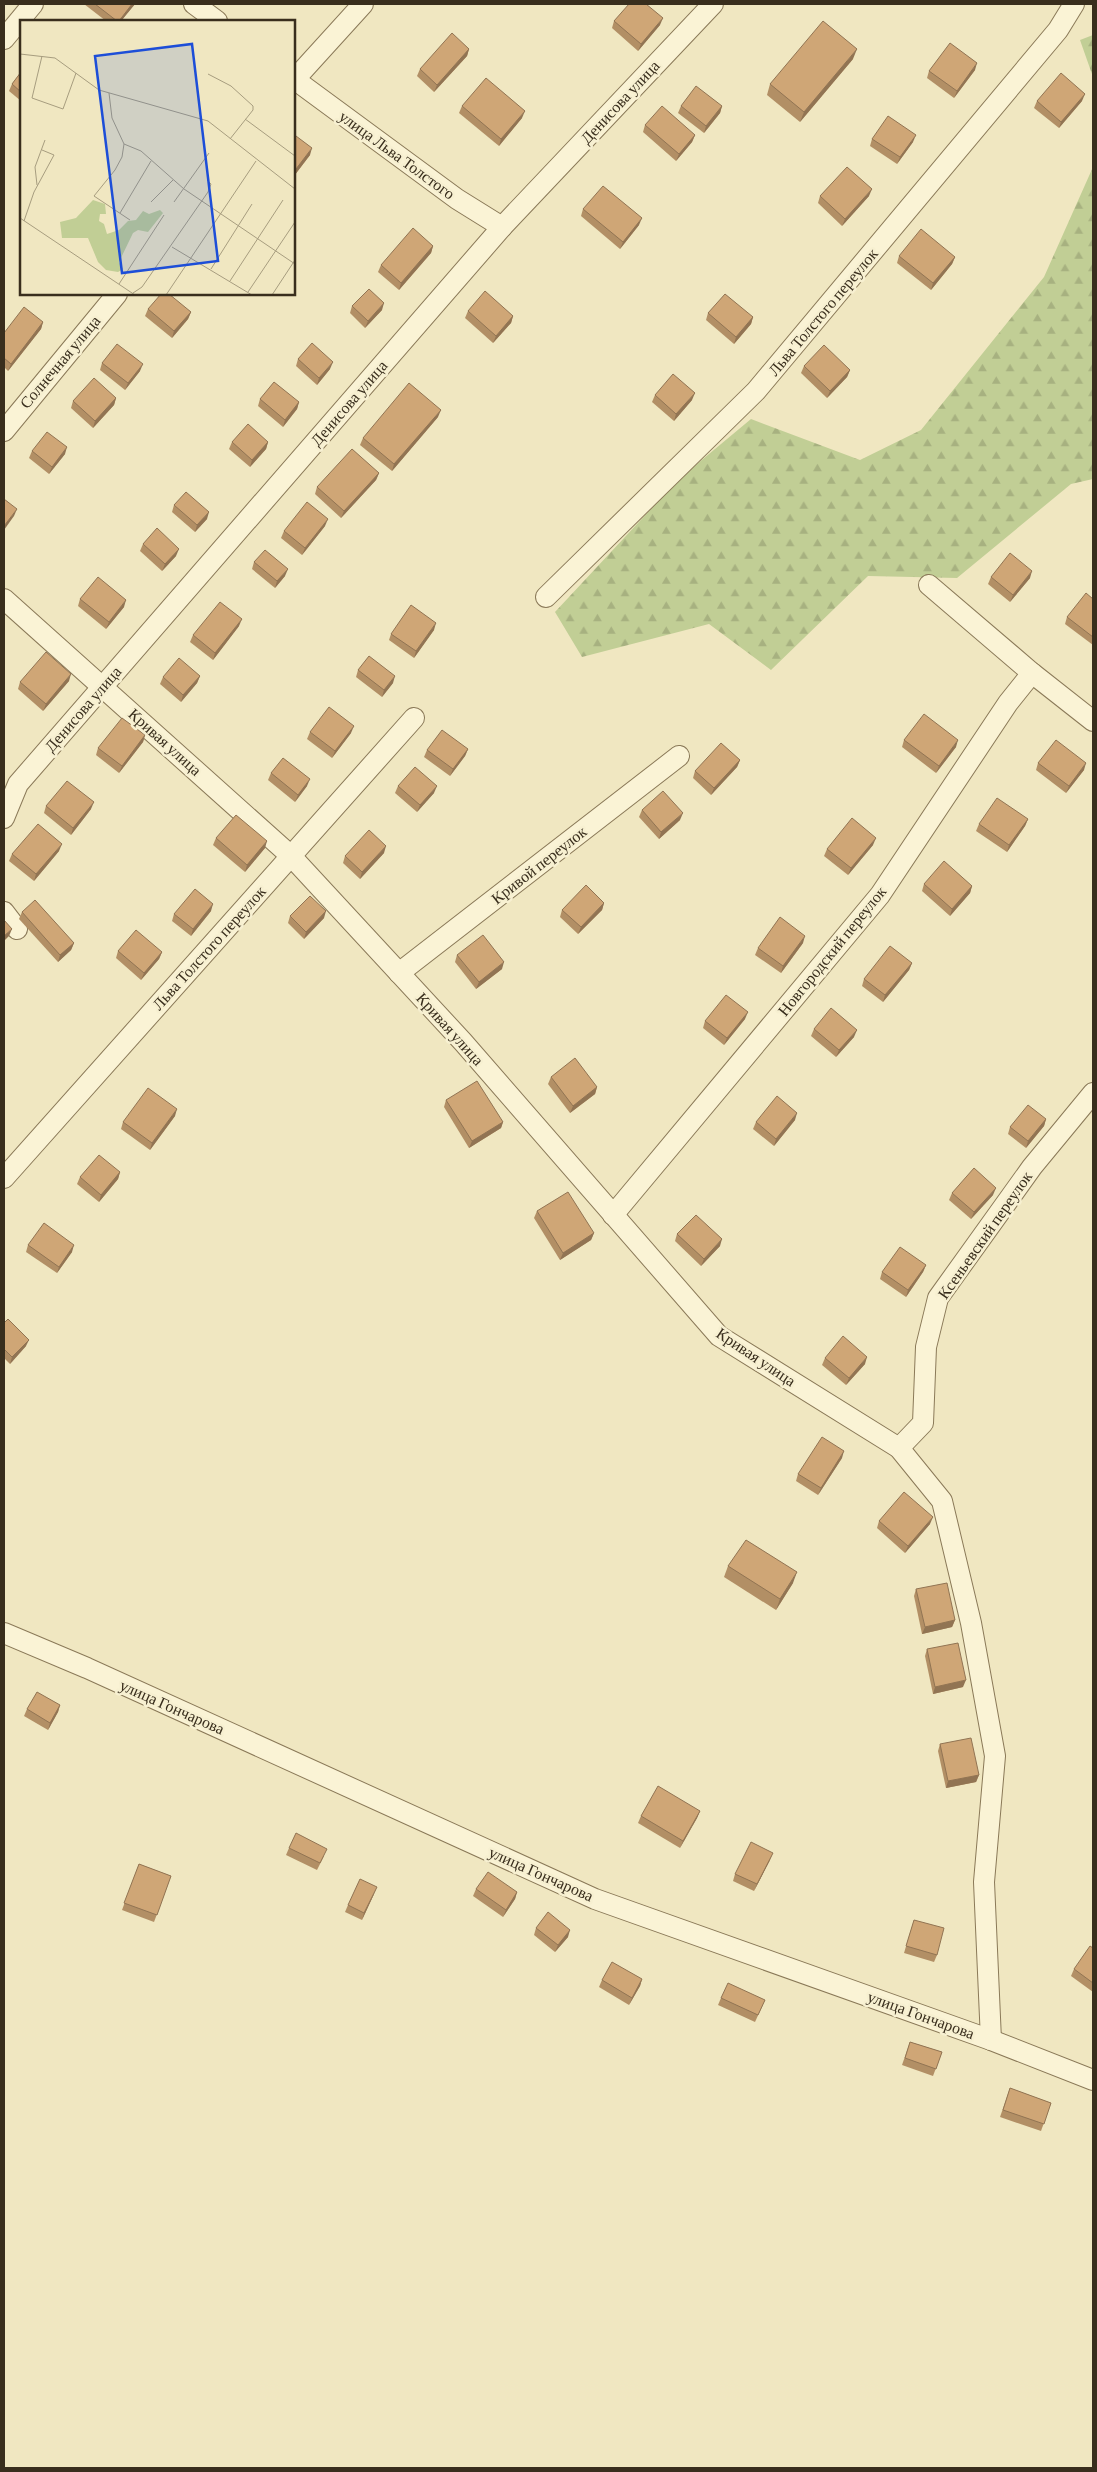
<svg xmlns="http://www.w3.org/2000/svg" width="1097" height="2472" font-family="'Crimson Pro',serif">
<style>
.forest{fill:url(#forest-firs)}
.lines{fill:none;stroke-linecap:round;stroke-linejoin:round}
.street-casing{stroke:#8a7958;stroke-width:22}
.street{stroke:#faf3d5;stroke-width:20}
.wall{fill:#b28f65}
.shaded-wall{fill:#917453}
.building{fill:#cfa676;stroke:#917453}
.labels{text-anchor:middle;dominant-baseline:central;stroke-width:5;stroke-linejoin:round;paint-order:stroke}
.street-label{font-size:16px;fill:#392e1d;stroke:#f7f0d1}
.inset-road{fill:none;stroke:#a79d7f;stroke-width:1}
.view{fill:#1d4ed8;fill-opacity:0.15;stroke:#1d4ed8;stroke-width:2.5}
.inset-edge{fill:none;stroke:#392e1d;stroke-width:2.5}
</style>
<defs>
<pattern id="forest-firs" width="22" height="20" patternUnits="userSpaceOnUse" patternTransform="scale(1.25)"><rect width="22" height="20" fill="#c1ce95"/><path d="M5 1l3.5 6h-7zM16 11l3.5 6h-7z" fill="#a7b180"/></pattern>
</defs>
<rect width="100%" height="100%" fill="#f0e7c1"/>
<g class="forest">
<polygon points="1093,35 1093,77 1080,40"/>
<polygon points="1093,167 1093,479 1071,484 957,578 868,576 771,670 709,624 582,657 555,612 679,479 751,419 860,460 921,430 1044,277"/>
</g>
<g class="lines">
<g class="street-casing">
<g id="street">
<polyline points="194,4 217,21"/>
<polyline points="4,39 33,4"/>
<polyline points="294,79 457,199 502,227"/>
<polyline points="294,80 363,4"/>
<polyline points="4,431 117,294"/>
<polyline points="929,585 1032,673 1093,721"/>
<polyline points="546,597 756,391 1058,30 1074,4"/>
<polyline points="4,599 291,856 463,1042 719,1336 899,1448 942,1501 971,1623 995,1756 984,1882 991,2040"/>
<polyline points="4,818 18,784 502,227 713,4"/>
<polyline points="4,912 17,929"/>
<polyline points="399,973 679,756"/>
<polyline points="4,1178 414,718"/>
<polyline points="613,1215 880,895 1008,703 1032,673"/>
<polyline points="899,1448 923,1423 926,1347 938,1298 1032,1167 1093,1093"/>
<polyline points="4,1633 87,1668 595,1899 991,2040 1093,2080"/>
</g>
</g>
<use href="#street" class="street"/>
</g>
<g class="wall">
<polygon points="84,4 135,4 121,21 106,21"/>
<polygon points="614,21 660,25 638,51 612,28"/>
<polygon points="469,49 467,56 434,92 417,76 420,69"/>
<polygon points="853,59 800,122 767,95 770,84"/>
<polygon points="975,70 954,98 927,78 929,71"/>
<polygon points="21,72 21,101 9,91 12,84"/>
<polygon points="1037,101 1082,101 1059,128 1034,108"/>
<polygon points="462,106 522,118 499,146 459,113"/>
<polygon points="681,106 722,106 720,113 704,133 678,113"/>
<polygon points="645,125 695,135 692,142 676,161 643,132"/>
<polygon points="294,138 310,155 294,176"/>
<polygon points="872,139 913,142 897,164 870,146"/>
<polygon points="820,196 869,196 842,226 818,203"/>
<polygon points="583,209 639,225 620,249 581,216"/>
<polygon points="433,246 431,253 399,290 378,272 381,265"/>
<polygon points="899,256 955,257 952,264 931,290 897,263"/>
<polygon points="352,306 382,310 365,328 350,313"/>
<polygon points="148,309 191,312 188,319 172,338 145,316"/>
<polygon points="468,311 513,316 511,323 493,343 465,318"/>
<polygon points="708,313 753,317 751,324 734,344 706,320"/>
<polygon points="43,322 41,329 8,371 4,367 4,333"/>
<polygon points="298,359 330,369 317,385 296,366"/>
<polygon points="102,363 140,371 125,390 100,370"/>
<polygon points="804,366 850,370 847,377 827,398 801,373"/>
<polygon points="655,395 692,400 674,421 652,402"/>
<polygon points="116,398 114,405 93,428 71,408 73,401"/>
<polygon points="260,399 299,402 297,409 283,427 258,406"/>
<polygon points="438,417 392,471 360,445 363,438"/>
<polygon points="232,442 268,442 266,449 250,467 229,449"/>
<polygon points="32,451 65,454 49,474 29,458"/>
<polygon points="379,473 376,480 341,518 315,494 317,487"/>
<polygon points="174,505 207,519 195,532 172,512"/>
<polygon points="325,526 302,555 281,538 284,531"/>
<polygon points="143,544 176,556 162,571 140,551"/>
<polygon points="254,562 285,576 275,588 252,569"/>
<polygon points="991,577 1030,578 1010,602 988,584"/>
<polygon points="80,599 124,607 106,629 78,606"/>
<polygon points="1093,599 1093,645 1065,624 1067,617"/>
<polygon points="239,626 213,660 190,642 193,635"/>
<polygon points="434,630 414,658 389,640 391,634"/>
<polygon points="358,670 393,683 382,697 356,677"/>
<polygon points="200,676 197,683 181,702 160,684 163,677"/>
<polygon points="69,681 43,711 18,689 20,682"/>
<polygon points="310,732 351,733 332,758 307,739"/>
<polygon points="145,735 143,742 119,773 96,755 98,748"/>
<polygon points="904,740 956,747 936,773 902,747"/>
<polygon points="468,749 465,756 450,776 424,757 427,750"/>
<polygon points="740,760 737,767 711,795 693,778 695,771"/>
<polygon points="1038,763 1084,770 1066,793 1036,770"/>
<polygon points="271,773 307,786 295,802 268,780"/>
<polygon points="398,786 434,793 417,812 395,793"/>
<polygon points="46,806 91,809 71,835 44,813"/>
<polygon points="642,810 680,820 659,839 639,817"/>
<polygon points="1028,819 1025,826 1007,852 976,831 979,824"/>
<polygon points="216,838 265,848 245,872 213,845"/>
<polygon points="873,845 848,875 824,856 827,849"/>
<polygon points="59,851 34,881 9,861 12,854"/>
<polygon points="384,853 360,879 343,863 345,856"/>
<polygon points="924,884 972,886 970,893 950,916 922,891"/>
<polygon points="604,903 602,910 578,934 560,917 562,910"/>
<polygon points="211,911 191,936 172,921 174,914"/>
<polygon points="22,912 74,943 71,950 58,962 19,919"/>
<polygon points="290,916 324,918 304,939 288,923"/>
<polygon points="803,943 781,973 755,955 758,948"/>
<polygon points="118,951 162,952 159,959 141,980 116,958"/>
<polygon points="457,955 502,969 476,989 455,962"/>
<polygon points="912,963 909,970 883,1002 862,986 864,979"/>
<polygon points="745,1019 724,1045 703,1028 705,1021"/>
<polygon points="814,1029 854,1037 836,1057 811,1036"/>
<polygon points="551,1077 597,1087 595,1094 570,1113 548,1084"/>
<polygon points="446,1100 503,1122 501,1128 469,1148 444,1107"/>
<polygon points="175,1116 150,1150 121,1129 123,1122"/>
<polygon points="1046,1119 1044,1126 1026,1148 1008,1134 1010,1127"/>
<polygon points="795,1120 774,1146 753,1129 756,1122"/>
<polygon points="120,1172 118,1179 99,1202 77,1184 80,1177"/>
<polygon points="952,1193 993,1195 971,1219 949,1200"/>
<polygon points="537,1211 594,1233 591,1240 560,1260 534,1218"/>
<polygon points="677,1234 720,1246 701,1266 675,1241"/>
<polygon points="28,1245 72,1252 57,1273 26,1252"/>
<polygon points="926,1265 923,1272 906,1297 880,1279 882,1272"/>
<polygon points="4,1323 26,1346 10,1364 4,1358"/>
<polygon points="825,1358 865,1364 846,1385 822,1365"/>
<polygon points="842,1458 818,1495 796,1481 798,1474"/>
<polygon points="879,1521 930,1524 905,1553 877,1528"/>
<polygon points="728,1566 793,1583 776,1610 724,1577"/>
<polygon points="916,1589 955,1620 952,1627 922,1634 914,1596"/>
<polygon points="927,1649 963,1687 933,1694 925,1656"/>
<polygon points="60,1705 58,1712 48,1730 24,1716 27,1709"/>
<polygon points="940,1744 979,1775 976,1782 946,1788 938,1751"/>
<polygon points="700,1811 697,1818 680,1848 638,1823 641,1816"/>
<polygon points="289,1848 324,1856 317,1870 286,1855"/>
<polygon points="770,1860 754,1891 733,1881 735,1874"/>
<polygon points="139,1864 171,1876 154,1922 122,1910"/>
<polygon points="476,1889 517,1892 515,1899 503,1917 473,1896"/>
<polygon points="374,1894 362,1920 345,1912 348,1905"/>
<polygon points="914,1920 937,1955 934,1962 904,1953"/>
<polygon points="536,1928 568,1937 555,1952 534,1935"/>
<polygon points="1093,1948 1093,1992 1071,1976 1074,1969"/>
<polygon points="642,1979 640,1986 629,2005 599,1987 602,1980"/>
<polygon points="721,1998 765,2000 755,2022 718,2005"/>
<polygon points="910,2042 942,2052 933,2076 902,2065"/>
<polygon points="1010,2088 1051,2103 1041,2131 1000,2117"/>
</g>
<g class="shaded-wall">
<polygon points="132,4 135,4 121,21 119,21"/>
<polygon points="663,18 660,25 638,51 641,44"/>
<polygon points="469,49 467,56 434,92 437,85"/>
<polygon points="857,49 853,59 800,122 804,112"/>
<polygon points="977,63 975,70 954,98 957,91"/>
<polygon points="1085,94 1082,101 1059,128 1061,122"/>
<polygon points="722,106 720,113 704,133 706,126"/>
<polygon points="525,111 522,118 499,146 501,139"/>
<polygon points="695,135 692,142 676,161 679,154"/>
<polygon points="916,135 913,142 897,164 900,157"/>
<polygon points="312,148 310,155 294,176 296,169"/>
<polygon points="872,189 869,196 842,226 845,219"/>
<polygon points="642,218 639,225 620,249 623,242"/>
<polygon points="433,246 431,253 399,290 401,283"/>
<polygon points="955,257 952,264 931,290 933,283"/>
<polygon points="384,303 382,310 365,328 368,321"/>
<polygon points="191,312 188,319 172,338 174,331"/>
<polygon points="513,316 511,323 493,343 496,336"/>
<polygon points="753,317 751,324 734,344 736,337"/>
<polygon points="43,322 41,329 8,371 11,364"/>
<polygon points="333,362 330,369 317,385 319,378"/>
<polygon points="143,364 140,371 125,390 128,383"/>
<polygon points="850,370 847,377 827,398 830,391"/>
<polygon points="695,393 692,400 674,421 676,414"/>
<polygon points="116,398 114,405 93,428 95,421"/>
<polygon points="299,402 297,409 283,427 285,420"/>
<polygon points="441,410 438,417 392,471 394,464"/>
<polygon points="268,442 266,449 250,467 252,460"/>
<polygon points="67,447 65,454 49,474 52,467"/>
<polygon points="379,473 376,480 341,518 344,511"/>
<polygon points="17,509 14,516 4,530 4,526"/>
<polygon points="209,512 207,519 195,532 197,525"/>
<polygon points="328,519 325,526 302,555 305,548"/>
<polygon points="179,549 176,556 162,571 165,564"/>
<polygon points="288,569 285,576 275,588 277,581"/>
<polygon points="1032,571 1030,578 1010,602 1013,595"/>
<polygon points="126,600 124,607 106,629 109,622"/>
<polygon points="242,619 239,626 213,660 215,653"/>
<polygon points="436,623 434,630 414,658 416,651"/>
<polygon points="71,674 69,681 43,711 46,704"/>
<polygon points="200,676 197,683 181,702 183,695"/>
<polygon points="395,676 393,683 382,697 384,690"/>
<polygon points="354,726 351,733 332,758 335,751"/>
<polygon points="145,735 143,742 119,773 122,766"/>
<polygon points="958,740 956,747 936,773 939,766"/>
<polygon points="468,749 465,756 450,776 453,769"/>
<polygon points="740,760 737,767 711,795 714,788"/>
<polygon points="1086,763 1084,770 1066,793 1069,786"/>
<polygon points="310,779 307,786 295,802 298,795"/>
<polygon points="437,786 434,793 417,812 420,805"/>
<polygon points="94,802 91,809 71,835 73,828"/>
<polygon points="683,813 680,820 659,839 661,832"/>
<polygon points="1028,819 1025,826 1007,852 1009,845"/>
<polygon points="876,838 873,845 848,875 851,868"/>
<polygon points="267,841 265,848 245,872 247,865"/>
<polygon points="62,844 59,851 34,881 36,874"/>
<polygon points="386,846 384,853 360,879 362,872"/>
<polygon points="972,886 970,893 950,916 952,909"/>
<polygon points="604,903 602,910 578,934 581,927"/>
<polygon points="213,904 211,911 191,936 193,929"/>
<polygon points="326,911 324,918 304,939 306,932"/>
<polygon points="12,929 9,936 4,941 4,936"/>
<polygon points="805,936 803,943 781,973 783,966"/>
<polygon points="74,943 71,950 58,962 60,955"/>
<polygon points="162,952 159,959 141,980 144,973"/>
<polygon points="504,962 502,969 476,989 479,982"/>
<polygon points="912,963 909,970 883,1002 885,995"/>
<polygon points="748,1012 745,1019 724,1045 727,1038"/>
<polygon points="857,1030 854,1037 836,1057 839,1050"/>
<polygon points="597,1087 595,1094 570,1113 573,1106"/>
<polygon points="177,1109 175,1116 150,1150 152,1143"/>
<polygon points="797,1113 795,1120 774,1146 776,1139"/>
<polygon points="1046,1119 1044,1126 1026,1148 1028,1141"/>
<polygon points="503,1122 501,1128 469,1148 472,1141"/>
<polygon points="120,1172 118,1179 99,1202 101,1195"/>
<polygon points="996,1188 993,1195 971,1219 974,1212"/>
<polygon points="594,1233 591,1240 560,1260 563,1253"/>
<polygon points="722,1239 720,1246 701,1266 704,1259"/>
<polygon points="74,1245 72,1252 57,1273 59,1267"/>
<polygon points="926,1265 923,1272 906,1297 908,1290"/>
<polygon points="29,1340 26,1346 10,1364 12,1357"/>
<polygon points="867,1357 865,1364 846,1385 849,1378"/>
<polygon points="844,1451 842,1458 818,1495 821,1488"/>
<polygon points="933,1517 930,1524 905,1553 908,1546"/>
<polygon points="797,1572 793,1583 776,1610 780,1599"/>
<polygon points="955,1620 952,1627 922,1634 925,1627"/>
<polygon points="966,1680 963,1687 933,1694 935,1687"/>
<polygon points="60,1705 58,1712 48,1730 50,1723"/>
<polygon points="979,1775 976,1782 946,1788 948,1781"/>
<polygon points="700,1811 697,1818 680,1848 683,1841"/>
<polygon points="773,1853 770,1860 754,1891 757,1884"/>
<polygon points="377,1887 374,1894 362,1920 364,1913"/>
<polygon points="517,1892 515,1899 503,1917 506,1910"/>
<polygon points="570,1930 568,1937 555,1952 558,1945"/>
<polygon points="642,1979 640,1986 629,2005 632,1998"/>
</g>
<g class="building">
<polygon points="95,4 132,4 119,21 117,21"/>
<polygon points="629,4 646,4 663,18 641,44 614,21"/>
<polygon points="823,21 857,49 804,112 770,84"/>
<polygon points="452,33 469,49 437,85 420,69"/>
<polygon points="950,43 977,63 957,91 929,71"/>
<polygon points="21,72 21,92 12,84"/>
<polygon points="1061,73 1085,94 1061,122 1037,101"/>
<polygon points="486,78 525,111 501,139 462,106"/>
<polygon points="696,86 722,106 706,126 681,106"/>
<polygon points="662,106 695,135 679,154 645,125"/>
<polygon points="888,116 916,135 900,157 872,139"/>
<polygon points="296,136 312,148 296,169 294,167 294,138"/>
<polygon points="847,167 872,189 845,219 820,196"/>
<polygon points="603,186 642,218 623,242 583,209"/>
<polygon points="413,228 433,246 401,283 381,265"/>
<polygon points="921,229 955,257 933,283 899,256"/>
<polygon points="369,289 384,303 368,321 352,306"/>
<polygon points="485,291 513,316 496,336 468,311"/>
<polygon points="161,294 169,294 191,312 174,331 148,309"/>
<polygon points="725,294 753,317 736,337 708,313"/>
<polygon points="24,307 43,322 11,364 4,358 4,333"/>
<polygon points="312,343 333,362 319,378 298,359"/>
<polygon points="117,344 143,364 128,383 102,363"/>
<polygon points="824,345 850,370 830,391 804,366"/>
<polygon points="673,374 695,393 676,414 655,395"/>
<polygon points="94,378 116,398 95,421 73,401"/>
<polygon points="274,382 299,402 285,420 260,399"/>
<polygon points="409,383 441,410 394,464 363,438"/>
<polygon points="248,424 268,442 252,460 232,442"/>
<polygon points="47,432 67,447 52,467 32,451"/>
<polygon points="352,449 379,473 344,511 317,487"/>
<polygon points="186,492 209,512 197,525 174,505"/>
<polygon points="4,499 17,509 4,526"/>
<polygon points="307,502 328,519 305,548 284,531"/>
<polygon points="157,528 179,549 165,564 143,544"/>
<polygon points="265,550 288,569 277,581 254,562"/>
<polygon points="1010,553 1032,571 1013,595 991,577"/>
<polygon points="98,577 126,600 109,622 80,599"/>
<polygon points="1086,593 1093,599 1093,637 1067,617"/>
<polygon points="220,602 242,619 215,653 193,635"/>
<polygon points="411,605 436,623 416,651 391,634"/>
<polygon points="46,652 71,674 46,704 20,682"/>
<polygon points="369,656 395,676 384,690 358,670"/>
<polygon points="179,658 200,676 183,695 163,677"/>
<polygon points="329,707 354,726 335,751 310,732"/>
<polygon points="924,714 958,740 939,766 904,740"/>
<polygon points="122,718 145,735 122,766 98,748"/>
<polygon points="442,730 468,749 453,769 427,750"/>
<polygon points="1056,740 1086,763 1069,786 1038,763"/>
<polygon points="721,743 740,760 714,788 695,771"/>
<polygon points="283,758 310,779 298,795 271,773"/>
<polygon points="415,767 437,786 420,805 398,786"/>
<polygon points="67,781 94,802 73,828 46,806"/>
<polygon points="663,791 683,813 661,832 642,810"/>
<polygon points="997,798 1028,819 1009,845 979,824"/>
<polygon points="236,815 267,841 247,865 216,838"/>
<polygon points="852,818 876,838 851,868 827,849"/>
<polygon points="38,824 62,844 36,874 12,854"/>
<polygon points="369,830 386,846 362,872 345,856"/>
<polygon points="944,861 972,886 952,909 924,884"/>
<polygon points="586,885 604,903 581,927 562,910"/>
<polygon points="195,889 213,904 193,929 174,914"/>
<polygon points="310,896 326,911 306,932 290,916"/>
<polygon points="35,900 74,943 60,955 22,912"/>
<polygon points="780,917 805,936 783,966 758,948"/>
<polygon points="4,920 12,929 4,936"/>
<polygon points="136,930 162,952 144,973 118,951"/>
<polygon points="483,935 504,962 479,982 457,955"/>
<polygon points="890,946 912,963 885,995 864,979"/>
<polygon points="726,995 748,1012 727,1038 705,1021"/>
<polygon points="831,1008 857,1030 839,1050 814,1029"/>
<polygon points="575,1058 597,1087 573,1106 551,1077"/>
<polygon points="477,1081 503,1122 472,1141 446,1100"/>
<polygon points="148,1088 177,1109 152,1143 123,1122"/>
<polygon points="777,1096 797,1113 776,1139 756,1122"/>
<polygon points="1028,1105 1046,1119 1028,1141 1010,1127"/>
<polygon points="99,1155 120,1172 101,1195 80,1177"/>
<polygon points="974,1168 996,1188 974,1212 952,1193"/>
<polygon points="568,1192 594,1233 563,1253 537,1211"/>
<polygon points="696,1215 722,1239 704,1259 677,1234"/>
<polygon points="44,1223 74,1245 59,1267 28,1245"/>
<polygon points="900,1247 926,1265 908,1290 882,1272"/>
<polygon points="8,1319 29,1340 12,1357 4,1349 4,1323"/>
<polygon points="843,1336 867,1357 849,1378 825,1358"/>
<polygon points="822,1437 844,1451 821,1488 798,1474"/>
<polygon points="904,1492 933,1517 908,1546 879,1521"/>
<polygon points="746,1540 797,1572 780,1599 728,1566"/>
<polygon points="947,1583 955,1620 925,1627 916,1589"/>
<polygon points="958,1643 966,1680 935,1687 927,1649"/>
<polygon points="37,1692 60,1705 50,1723 27,1709"/>
<polygon points="971,1738 979,1775 948,1781 940,1744"/>
<polygon points="658,1786 700,1811 683,1841 641,1816"/>
<polygon points="296,1833 327,1849 320,1863 289,1848"/>
<polygon points="751,1842 773,1853 757,1884 735,1874"/>
<polygon points="139,1864 171,1876 157,1915 124,1903"/>
<polygon points="488,1872 517,1892 506,1910 476,1889"/>
<polygon points="360,1879 377,1887 364,1913 348,1905"/>
<polygon points="548,1912 570,1930 558,1945 536,1928"/>
<polygon points="914,1920 944,1928 937,1955 906,1946"/>
<polygon points="1090,1946 1093,1948 1093,1983 1074,1969"/>
<polygon points="612,1962 642,1979 632,1998 602,1980"/>
<polygon points="728,1983 765,2000 758,2015 721,1998"/>
<polygon points="910,2042 942,2052 936,2069 905,2058"/>
<polygon points="1010,2088 1051,2103 1044,2124 1003,2110"/>
</g>
<g class="labels">
<g class="street-label">
<text transform="translate(620 102) rotate(-47)">Денисова улица</text>
<text transform="translate(397 155) rotate(36)">улица Льва Толстого</text>
<text transform="translate(823 312) rotate(-50)">Льва Толстого переулок</text>
<text transform="translate(60 362) rotate(-50)">Солнечная улица</text>
<text transform="translate(349 403) rotate(-49)">Денисова улица</text>
<text transform="translate(83 709) rotate(-49)">Денисова улица</text>
<text transform="translate(165 742) rotate(42)">Кривая улица</text>
<text transform="translate(539 865) rotate(-38)">Кривой переулок</text>
<text transform="translate(209 948) rotate(-48)">Льва Толстого переулок</text>
<text transform="translate(832 951) rotate(-51)">Новгородский переулок</text>
<text transform="translate(450 1029) rotate(48)">Кривая улица</text>
<text transform="translate(985 1235) rotate(-55)">Ксеньевский переулок</text>
<text transform="translate(756 1357) rotate(34)">Кривая улица</text>
<text transform="translate(172 1707) rotate(24)">улица Гончарова</text>
<text transform="translate(541 1874) rotate(24)">улица Гончарова</text>
<text transform="translate(921 2015) rotate(20)">улица Гончарова</text>
</g>
</g>
<g transform="translate(20 20)">
<rect width="275" height="275" fill="#f0e7c1"/>
<path d="M73,180L85,184L86,194H80L79,201L84,204L87,214L99,210L108,201L116,200L123,191L129,194L140,190L143,193L128,212L118,210L113,213L99,242L103,249L98,252L86,250L78,242L68,218H42L40,202L56,198Z" fill="#c1ce95"/>
<path class="inset-road" d="M0,34L35,38L79,70L188,101L275,169M22,36L12,78L43,89L56,53M188,54L211,66L233,86V90L210,119M89,73L92,98L104,124L121,131L164,169L275,244M225,99L275,136M104,124L102,137L95,150L74,176L110,200M17,165L15,147L25,120M131,182L153,160M154,182L189,133M100,193L131,141M0,198L115,275M4,201L14,172L34,135L22,130M152,227L232,275M191,249L232,184M210,261L263,180M99,264L144,195M228,272L275,202M113,273L122,267L188,172L191,164L187,160M146,275L236,141M252,275L275,240"/>
<path class="view" d="M172,24L198,241L102,253L75,36Z"/>
<rect width="275" height="275" class="inset-edge"/>
</g>
<rect width="1097" height="2472" fill="none" stroke="#392e1d" stroke-width="10"/>
</svg>
